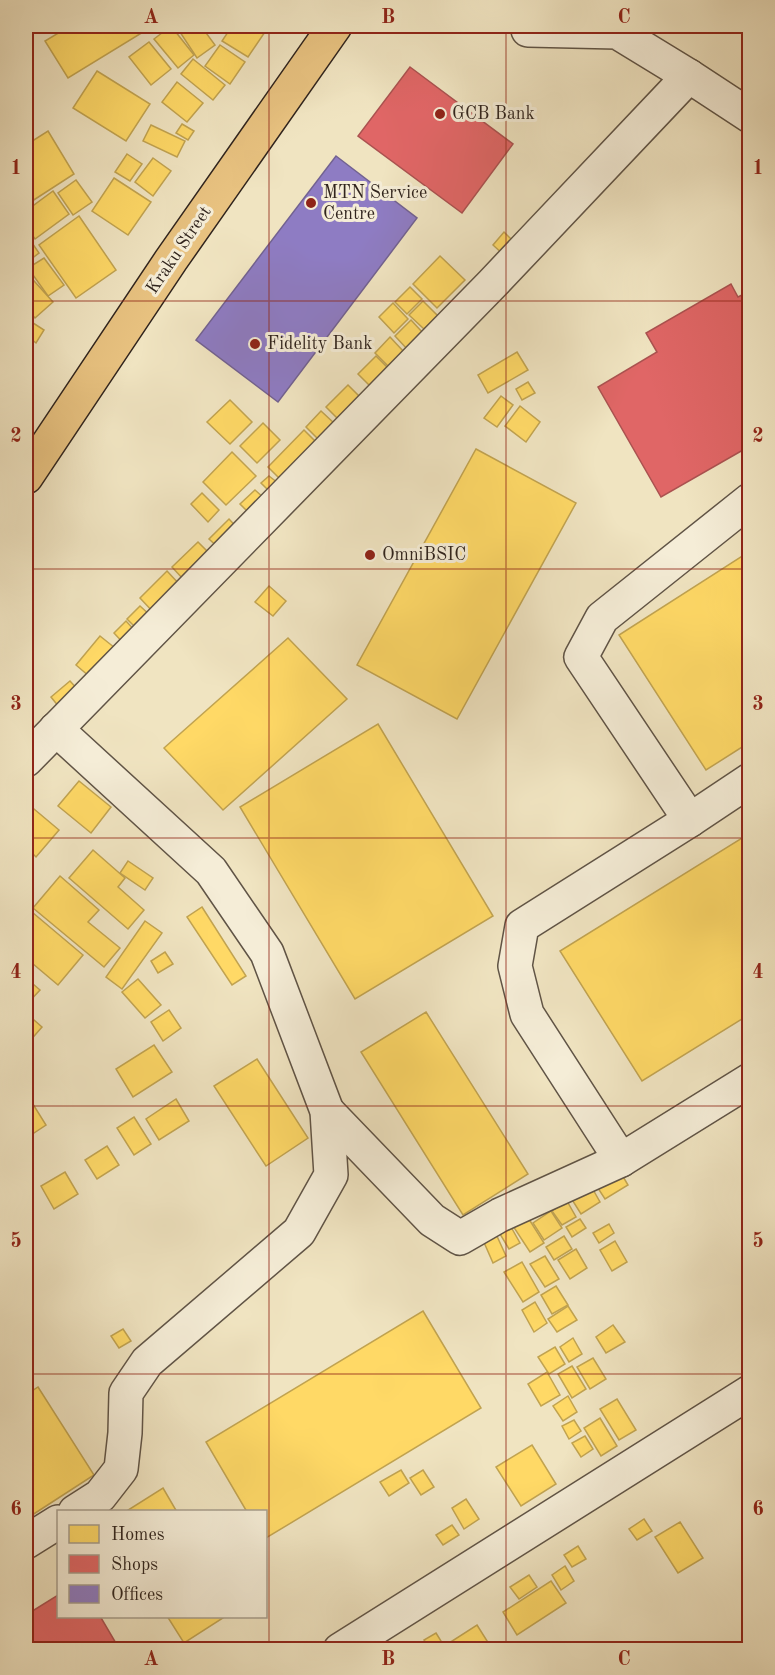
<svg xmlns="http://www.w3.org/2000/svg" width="775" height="1675" font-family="'Old Standard TT',serif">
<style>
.homes{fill:#ffd966;stroke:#c1a350;stroke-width:1.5}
.shops{fill:#e06666;stroke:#ab5250;stroke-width:1.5}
.offices{fill:#8e7cc3;stroke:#726291;stroke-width:1.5}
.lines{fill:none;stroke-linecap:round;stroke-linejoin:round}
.minor-casing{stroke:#605446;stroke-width:36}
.major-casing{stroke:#30241d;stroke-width:36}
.minor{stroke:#f5edd7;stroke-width:33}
.major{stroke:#e8c280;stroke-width:33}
.grid{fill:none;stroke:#8f2418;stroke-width:1.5;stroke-opacity:0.55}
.poi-dot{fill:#8f2418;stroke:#f5edd7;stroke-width:2}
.labels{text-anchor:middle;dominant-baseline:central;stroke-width:6;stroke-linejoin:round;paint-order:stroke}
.poi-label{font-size:18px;fill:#30241d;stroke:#f5edd7;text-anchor:start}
.street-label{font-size:18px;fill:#30241d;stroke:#f5edd7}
.neatline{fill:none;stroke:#8f2418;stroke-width:2}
.grid-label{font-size:20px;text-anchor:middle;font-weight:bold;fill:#8f2418}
</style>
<rect width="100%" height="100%" fill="#f0e4c1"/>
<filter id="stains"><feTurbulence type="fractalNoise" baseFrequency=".00333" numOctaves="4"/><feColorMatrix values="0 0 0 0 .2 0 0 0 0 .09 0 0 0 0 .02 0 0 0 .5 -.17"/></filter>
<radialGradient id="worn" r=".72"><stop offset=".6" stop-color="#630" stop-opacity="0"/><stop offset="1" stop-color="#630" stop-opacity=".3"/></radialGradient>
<g class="homes">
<polygon points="70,26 153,26 68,78 45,41"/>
<polygon points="171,26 194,55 178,68 154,39"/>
<polygon points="176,26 201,26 215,45 197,58"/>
<polygon points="232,26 262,26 267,29 248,57 222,41"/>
<polygon points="149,42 171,69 151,85 129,57"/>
<polygon points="220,45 245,62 230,84 205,66"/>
<polygon points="193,59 225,85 213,100 181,74"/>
<polygon points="97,71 150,104 126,141 73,108"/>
<polygon points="177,82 203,103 187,122 162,102"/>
<polygon points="182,124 194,131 188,140 176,133"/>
<polygon points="151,125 185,141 177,157 143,141"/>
<polygon points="48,131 74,174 26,205 26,145"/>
<polygon points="127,154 142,164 130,181 115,172"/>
<polygon points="153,158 171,171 153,196 135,182"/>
<polygon points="114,178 151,202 128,235 92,211"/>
<polygon points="76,180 92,202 73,215 58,193"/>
<polygon points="53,191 69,214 35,239 26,226 26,211"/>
<polygon points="79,216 116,270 76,298 39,245"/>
<polygon points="504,232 515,243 504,255 493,245"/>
<polygon points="26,234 39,253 26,263"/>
<polygon points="440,256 465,280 437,308 413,284"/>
<polygon points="44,258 64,285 48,296 28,268"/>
<polygon points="26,272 53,302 35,318 26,308"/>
<polygon points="410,287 422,299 407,314 395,302"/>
<polygon points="423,301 438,316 424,329 409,315"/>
<polygon points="393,303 408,319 394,333 379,317"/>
<polygon points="411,320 423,333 407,349 395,336"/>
<polygon points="30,321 44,330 36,343 26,335 26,327"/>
<polygon points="390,337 404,352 389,367 375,353"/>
<polygon points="517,352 528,370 488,393 478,375"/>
<polygon points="376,356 390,370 372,388 358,374"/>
<polygon points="528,382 535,393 522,400 516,389"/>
<polygon points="348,385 362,399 340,421 326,407"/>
<polygon points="501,396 513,405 497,427 484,418"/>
<polygon points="230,400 252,422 230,444 207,422"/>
<polygon points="520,406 540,422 526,442 505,426"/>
<polygon points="321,411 335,424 319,440 306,427"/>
<polygon points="263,423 280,440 257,463 240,446"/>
<polygon points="304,430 318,444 282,481 268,467"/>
<polygon points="476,449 576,503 457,719 357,665"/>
<polygon points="232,452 256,476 226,505 203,482"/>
<polygon points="269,476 278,483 270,492 261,483"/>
<polygon points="255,490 265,499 250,514 240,504"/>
<polygon points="202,493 219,510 208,522 191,504"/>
<polygon points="229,519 242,533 223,552 209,539"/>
<polygon points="198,542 209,553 183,579 172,567"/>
<polygon points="750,551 750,742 706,770 619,635"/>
<polygon points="167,571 181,586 154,613 140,598"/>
<polygon points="269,586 286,601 273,616 255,602"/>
<polygon points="140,606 152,617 139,631 127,619"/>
<polygon points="126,621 138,634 126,646 114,633"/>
<polygon points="100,636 115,648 90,677 76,665"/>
<polygon points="288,638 347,699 223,810 164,748"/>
<polygon points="70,681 79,691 59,707 51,697"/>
<polygon points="378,724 493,916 355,999 240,807"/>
<polygon points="79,781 111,807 91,833 58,806"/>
<polygon points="34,809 59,830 36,857 26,847 26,819"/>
<polygon points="750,833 750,1014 642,1081 560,951"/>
<polygon points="93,850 125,878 118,887 144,910 128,929 69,878"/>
<polygon points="128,861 153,878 145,890 120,873"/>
<polygon points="60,876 99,910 88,922 120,948 104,967 33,908"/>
<polygon points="26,907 83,955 58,985 26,958"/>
<polygon points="202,907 246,976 232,985 187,917"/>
<polygon points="145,921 162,933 122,989 106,977"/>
<polygon points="165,952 173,964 158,973 151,961"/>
<polygon points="26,978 40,990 26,1005"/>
<polygon points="138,979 161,1005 145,1018 122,992"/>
<polygon points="169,1010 181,1028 163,1041 151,1022"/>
<polygon points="426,1012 528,1174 463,1215 361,1052"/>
<polygon points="26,1013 42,1027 29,1042 26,1039"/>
<polygon points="154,1045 172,1072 133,1097 116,1069"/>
<polygon points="257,1059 308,1138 266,1166 214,1086"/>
<polygon points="26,1093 46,1125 34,1133 26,1119"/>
<polygon points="176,1099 189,1121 159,1140 146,1119"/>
<polygon points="134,1117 151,1144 134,1155 117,1128"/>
<polygon points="107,1146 119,1165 97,1179 85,1160"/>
<polygon points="618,1168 628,1185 605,1199 594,1182"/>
<polygon points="65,1172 78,1194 54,1209 41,1186"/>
<polygon points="591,1186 600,1202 581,1214 571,1198"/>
<polygon points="567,1201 576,1217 562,1225 552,1211"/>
<polygon points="551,1211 562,1228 544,1240 533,1223"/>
<polygon points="527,1216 544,1243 530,1252 513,1226"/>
<polygon points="580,1219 586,1228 572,1237 566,1227"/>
<polygon points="609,1224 614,1233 599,1243 593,1233"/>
<polygon points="511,1227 520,1243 509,1249 500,1234"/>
<polygon points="496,1234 506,1256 493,1263 483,1240"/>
<polygon points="564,1236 572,1249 554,1260 546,1247"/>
<polygon points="615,1241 627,1262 612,1271 600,1250"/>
<polygon points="576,1249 587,1268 570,1279 558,1260"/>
<polygon points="545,1256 559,1279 545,1287 530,1264"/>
<polygon points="522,1262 539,1292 523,1302 504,1272"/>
<polygon points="556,1286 568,1305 552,1314 541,1295"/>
<polygon points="535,1302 547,1323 534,1332 522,1310"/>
<polygon points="568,1306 577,1320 557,1332 548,1319"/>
<polygon points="423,1311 481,1408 266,1538 266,1512 247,1512 206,1442"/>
<polygon points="613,1325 625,1342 606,1353 596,1337"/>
<polygon points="123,1329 131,1341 119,1348 111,1336"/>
<polygon points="573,1338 582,1354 569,1362 560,1347"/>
<polygon points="555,1347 565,1364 549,1374 538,1357"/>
<polygon points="593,1358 606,1379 590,1389 577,1367"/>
<polygon points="572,1366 586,1389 572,1398 558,1374"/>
<polygon points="547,1372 560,1395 541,1406 528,1384"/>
<polygon points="38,1387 94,1475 26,1519 26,1395"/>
<polygon points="568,1396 577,1412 563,1421 553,1406"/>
<polygon points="617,1399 636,1430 619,1440 600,1409"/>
<polygon points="600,1418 617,1446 601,1456 584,1428"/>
<polygon points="574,1420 581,1431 569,1439 562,1426"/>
<polygon points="585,1436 593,1449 581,1457 572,1443"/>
<polygon points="532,1445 556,1484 521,1506 496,1467"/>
<polygon points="401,1470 409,1483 389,1496 380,1482"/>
<polygon points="423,1470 434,1487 421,1495 410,1478"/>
<polygon points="163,1488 177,1512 125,1512"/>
<polygon points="466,1499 479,1519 464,1529 452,1508"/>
<polygon points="644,1519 652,1531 637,1540 629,1529"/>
<polygon points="680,1522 703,1558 678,1573 655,1537"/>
<polygon points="452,1525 459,1535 443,1545 436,1535"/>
<polygon points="578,1546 586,1559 572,1567 564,1555"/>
<polygon points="565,1566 574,1581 561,1590 552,1575"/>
<polygon points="529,1575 537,1587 519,1599 510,1587"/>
<polygon points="551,1581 566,1603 517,1635 503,1612"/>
<polygon points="167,1616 226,1616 184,1643"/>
<polygon points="477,1625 489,1644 480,1650 453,1650 449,1643"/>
<polygon points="436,1633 441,1641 430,1649 424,1640"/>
</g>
<g class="shops">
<polygon points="410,67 513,144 462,213 358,136"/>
<polygon points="731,284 738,297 750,291 750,446 661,497 598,387 657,352 646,333"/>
<polygon points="58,1595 58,1616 100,1616 120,1650 26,1650 26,1615"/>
</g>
<polygon class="offices" points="336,156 417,218 278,402 196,340"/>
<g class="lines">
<g class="minor-casing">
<g id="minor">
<polyline points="689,76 750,116"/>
<polyline points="56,729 211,871 267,953 327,1111 331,1175 299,1232 147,1362 126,1393 125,1433 121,1469 100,1496 75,1512"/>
<polyline points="26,760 492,284 689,76 617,32 528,30"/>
<polyline points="690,820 581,657 602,618 750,500"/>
<polyline points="327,1111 432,1220 460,1238 500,1215 621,1160 750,1080"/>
<polyline points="621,1160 527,1014 515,966 522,926 690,820 750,780"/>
<polyline points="26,1542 58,1522"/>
<polyline points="340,1650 750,1392"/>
</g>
</g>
<g class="major-casing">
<polyline id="major" points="26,477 171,260 335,26"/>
</g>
<use href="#minor" class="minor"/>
<use href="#major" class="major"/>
</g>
<path class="grid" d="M269,26V1650M506,26V1650M26,301H750M26,569H750M26,838H750M26,1106H750M26,1374H750"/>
<g class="poi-dot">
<circle cx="440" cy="114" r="6"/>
<circle cx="311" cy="203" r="6"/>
<circle cx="255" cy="344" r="6"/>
<circle cx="370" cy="555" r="6"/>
</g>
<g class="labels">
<g class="poi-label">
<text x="452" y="114">GCB Bank</text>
<text x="323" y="193">MTN Service<tspan x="323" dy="21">Centre</tspan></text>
<text x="267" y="344">Fidelity Bank</text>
<text x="382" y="555">OmniBSIC</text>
</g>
<g class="street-label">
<text transform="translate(179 250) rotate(-56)">Kraku Street</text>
</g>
</g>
<rect width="775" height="1675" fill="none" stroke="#f0e4c1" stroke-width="66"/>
<rect x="57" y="1510" width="210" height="108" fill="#f5edd7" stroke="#a69d8d" stroke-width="1.5"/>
<rect x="69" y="1525" width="30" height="18" fill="#ffd966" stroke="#a69d8d" stroke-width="1.5"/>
<text x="111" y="1540" font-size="18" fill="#30241d">Homes</text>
<rect x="69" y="1555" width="30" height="18" fill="#e06666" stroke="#a69d8d" stroke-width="1.5"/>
<text x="111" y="1570" font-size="18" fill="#30241d">Shops</text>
<rect x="69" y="1585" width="30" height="18" fill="#8e7cc3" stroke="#a69d8d" stroke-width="1.5"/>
<text x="111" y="1600" font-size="18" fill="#30241d">Offices</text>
<rect x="33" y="33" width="709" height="1609" class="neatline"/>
<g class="grid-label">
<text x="151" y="23">A</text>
<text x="388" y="23">B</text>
<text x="624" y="23">C</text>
<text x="16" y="174">1</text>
<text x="758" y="174">1</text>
<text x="16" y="442">2</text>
<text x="758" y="442">2</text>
<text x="16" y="710">3</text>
<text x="758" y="710">3</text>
<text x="16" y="978">4</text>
<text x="758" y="978">4</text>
<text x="16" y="1247">5</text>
<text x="758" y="1247">5</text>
<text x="16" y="1515">6</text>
<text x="758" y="1515">6</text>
<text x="151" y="1665">A</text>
<text x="388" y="1665">B</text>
<text x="624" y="1665">C</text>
</g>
<rect width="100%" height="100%" filter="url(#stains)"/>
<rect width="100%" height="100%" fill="url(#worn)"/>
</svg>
